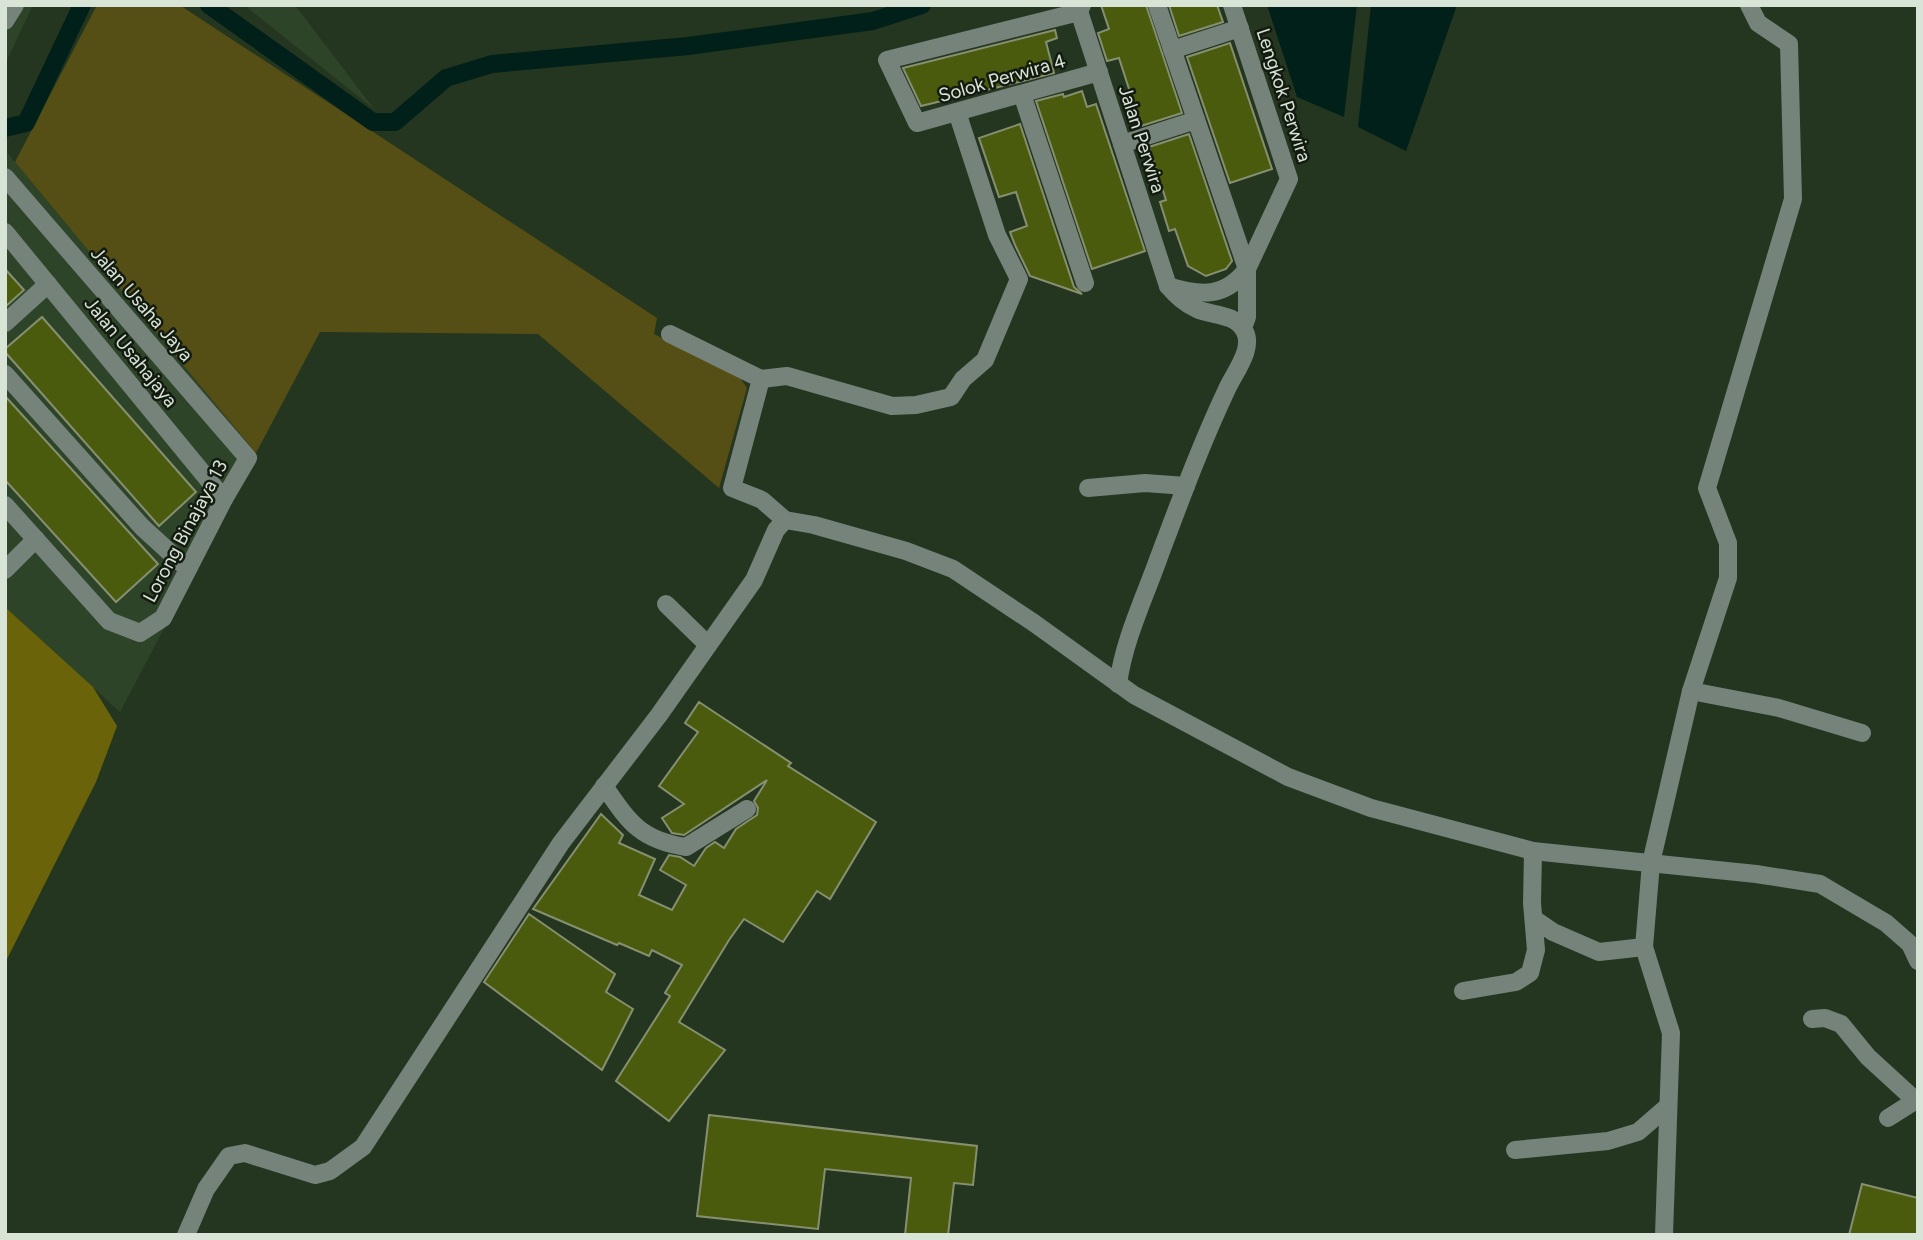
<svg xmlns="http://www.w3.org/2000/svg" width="1923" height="1240" font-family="Figtree,sans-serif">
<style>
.built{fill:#2e4428}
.green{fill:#554f15}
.forest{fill:#6b630a}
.water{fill:#012019}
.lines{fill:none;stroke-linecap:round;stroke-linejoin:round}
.canal{stroke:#012019;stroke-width:18}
.building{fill:#4b5b0d;stroke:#869071;stroke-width:2}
.minor{stroke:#75837a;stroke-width:18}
.labels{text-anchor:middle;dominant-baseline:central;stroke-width:5;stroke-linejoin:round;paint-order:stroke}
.street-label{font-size:19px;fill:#d8e4d5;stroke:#131b11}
</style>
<rect width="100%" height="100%" fill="#24361f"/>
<g class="built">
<polygon points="5,5 33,5 5,64"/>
<polygon points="244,5 295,5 374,109"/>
<polygon points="5,150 256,453 120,712 5,607"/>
</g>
<polygon class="green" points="97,5 181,6 657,318 654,334 740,378 747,388 719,488 538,334 320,332 256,453 15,162"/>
<polygon class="forest" points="5,607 93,687 117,726 96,782 5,963"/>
<g class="water">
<polygon points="1267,5 1357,5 1344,117 1297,97"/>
<polygon points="1371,5 1457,5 1406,151 1358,127"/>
</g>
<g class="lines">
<g class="canal">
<polyline points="209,5 373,122 395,122 446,78 492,64 688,46 873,21 922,5"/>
<polyline points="5,128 26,123 82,5"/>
</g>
</g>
<g class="building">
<polygon points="1101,5 1146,5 1182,113 1141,126 1119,58 1107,61 1098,33 1109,29"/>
<polygon points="1169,5 1217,5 1223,22 1179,36"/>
<polygon points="1055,30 1057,38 1046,42 1054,73 1027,80 921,106 903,68"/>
<polygon points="1230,43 1272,169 1230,183 1187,57"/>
<polygon points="1082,91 1087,107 1096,104 1145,251 1092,269 1036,101 1063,94 1064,97"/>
<polygon points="1020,124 1074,287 1082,294 1030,276 1015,245 1010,232 1027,226 1016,192 999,197 979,138"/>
<polygon points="1189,134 1232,261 1226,269 1206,276 1188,266 1175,229 1169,231 1160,202 1166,200 1149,147"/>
<polygon points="5,269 24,290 5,307"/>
<polygon points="42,317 196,492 159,526 5,352 5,349"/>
<polygon points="5,396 158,564 116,602 5,480"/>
<polygon points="699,702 791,763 788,766 876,822 830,899 817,891 783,942 744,919 729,940 679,1022 725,1050 669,1121 616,1081 670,996 665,993 682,965 652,950 649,956 619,943 617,945 533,909 601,814 623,835 619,843 655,859 639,895 672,910 686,885 660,870 669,855 680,857 694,866 706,848 715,842 724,848 736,829 757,815 758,808 754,801 767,780 684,835 672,833 662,818 684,804 659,786 698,732 685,723"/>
<polygon points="529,914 615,974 606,992 633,1009 602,1070 484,982"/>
<polygon points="709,1115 977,1146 973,1185 954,1183 948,1235 905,1235 911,1178 825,1169 818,1229 697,1216"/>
<polygon points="1862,1184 1918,1198 1918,1235 1849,1235"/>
</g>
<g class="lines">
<g class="minor">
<path d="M1077,5L1168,286C1177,296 1184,303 1197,309C1212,316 1234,313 1244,330C1255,348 1234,373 1227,389C1201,444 1180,501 1159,557C1144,599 1124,640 1118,684"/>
<polyline points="1082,5 1079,12 887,60 917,123 1099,72"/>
<polyline points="1157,5 1247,269 1247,317 1243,328"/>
<polyline points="5,21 15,5"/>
<polyline points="1172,50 1240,28"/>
<polyline points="1022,94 1085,283"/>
<polyline points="1122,144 1196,120"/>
<polyline points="5,177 248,458 224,499 163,618 140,633 109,621 5,505"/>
<polyline points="5,232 224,499"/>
<path d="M1168,286C1201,296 1225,298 1247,269L1289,179L1232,5"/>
<polyline points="5,323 48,284"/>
<polyline points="670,334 761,379 732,488 762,500 785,520 814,525 906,551 953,569 1034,623 1134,695 1288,777 1371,808 1533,851 1756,874 1820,884 1886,923 1910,944 1918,961"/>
<polyline points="5,374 142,527 188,569"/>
<polyline points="761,379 787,376 892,406 916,405 951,397 963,379 985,360 1019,279 997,235 957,112"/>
<polyline points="1088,488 1145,483 1186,486"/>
<polyline points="5,570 36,539"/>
<polyline points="666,604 708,645"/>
<polyline points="1691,691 1779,708 1862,733"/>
<path d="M604,786C629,822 640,840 686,847L747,809"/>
<polyline points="1534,919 1553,932 1599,952 1644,947"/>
<polyline points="1463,991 1516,982 1530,973 1536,950 1532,903 1533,851"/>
<polyline points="1812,1019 1825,1018 1841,1024 1868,1057 1915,1100"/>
<polyline points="1888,1118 1918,1099"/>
<polyline points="1515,1150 1608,1141 1638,1132 1668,1106"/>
<polyline points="186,1235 206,1189 229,1156 245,1153 315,1175 330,1171 363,1147 561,843 659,715 754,580 776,530 785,520"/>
<polyline points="1664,1235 1671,1033 1644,947 1651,863 1691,691 1728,578 1728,543 1707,488 1793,199 1789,44 1758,23 1749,5"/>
</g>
</g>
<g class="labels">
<g class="street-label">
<text transform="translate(1002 78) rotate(-16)">Solok Perwira 4</text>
<text transform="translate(1284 95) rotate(72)">Lengkok Perwira</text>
<text transform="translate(1142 139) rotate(72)">Jalan Perwira</text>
<text transform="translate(142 304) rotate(49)">Jalan Usaha Jaya</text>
<text transform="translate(131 352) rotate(51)">Jalan Usahajaya</text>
<text transform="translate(185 531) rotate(-62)">Lorong Binajaya 13</text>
</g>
</g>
<rect width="1923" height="1240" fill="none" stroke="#d8e4d5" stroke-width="14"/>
</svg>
